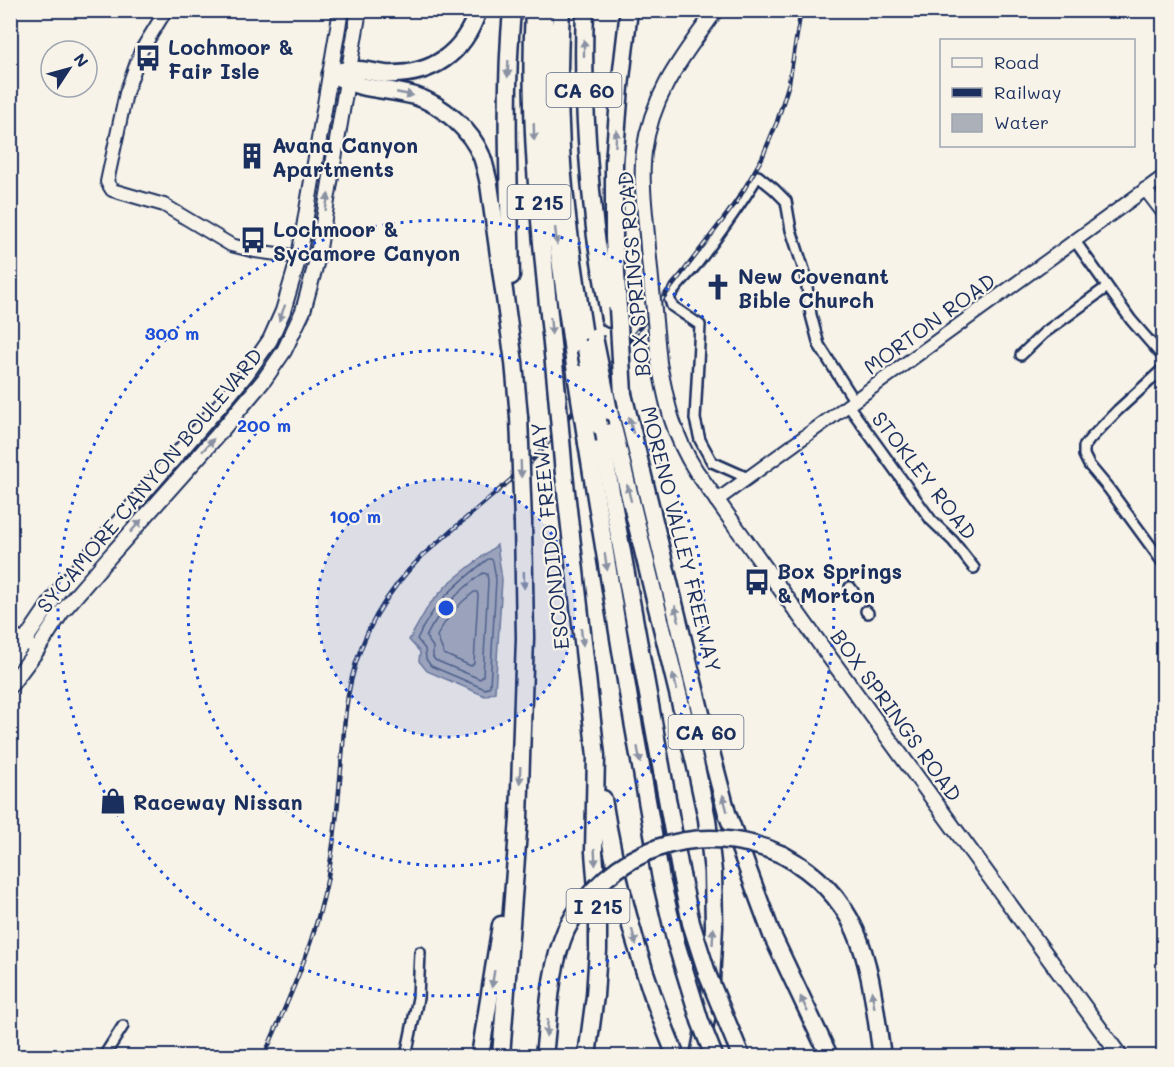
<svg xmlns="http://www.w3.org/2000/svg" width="1174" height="1067" font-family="Mali,sans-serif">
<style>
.water{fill:#acb0b9;stroke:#727c95;stroke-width:1.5}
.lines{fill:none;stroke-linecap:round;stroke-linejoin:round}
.shore{stroke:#556382;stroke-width:1.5}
.minor-casing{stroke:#1b2f5e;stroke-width:14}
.tertiary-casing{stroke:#1b2f5e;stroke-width:16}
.secondary-casing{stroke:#1b2f5e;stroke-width:18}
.motorway-casing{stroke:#1b2f5e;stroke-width:21}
.minor{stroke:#f7f3e8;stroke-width:9}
.tertiary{stroke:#f7f3e8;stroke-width:12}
.secondary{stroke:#f7f3e8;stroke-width:14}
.motorway{stroke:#f7f3e8;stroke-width:16}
.rail-casing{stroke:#1b2f5e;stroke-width:4.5}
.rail{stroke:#f7f3e8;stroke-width:2;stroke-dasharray:7;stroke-linecap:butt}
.secondary-bridge-casing{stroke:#1b2f5e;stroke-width:18;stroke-linecap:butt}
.motorway-bridge-casing{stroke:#1b2f5e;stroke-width:21;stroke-linecap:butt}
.secondary-bridge{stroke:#f7f3e8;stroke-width:14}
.motorway-bridge{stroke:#f7f3e8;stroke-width:16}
.oneway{fill:#8991a3}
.ring{fill:none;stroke:#1d4ed8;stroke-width:3;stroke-dasharray:3 6}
.labels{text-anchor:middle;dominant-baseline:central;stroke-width:4.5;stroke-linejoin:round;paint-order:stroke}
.shield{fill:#f7f3e8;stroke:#5d6a87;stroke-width:1.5}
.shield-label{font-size:20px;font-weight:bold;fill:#1b2f5e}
.poi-label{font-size:21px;font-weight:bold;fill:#1b2f5e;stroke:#f7f3e8;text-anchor:start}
.street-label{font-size:21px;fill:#1b2f5e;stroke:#f7f3e8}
.centre{fill:#1d4ed8;stroke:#f7f3e8;stroke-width:3}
.ring-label{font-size:18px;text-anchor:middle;font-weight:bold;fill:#1d4ed8;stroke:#f7f3e8;stroke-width:4.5;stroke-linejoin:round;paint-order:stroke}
</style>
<rect width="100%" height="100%" fill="#f7f3e8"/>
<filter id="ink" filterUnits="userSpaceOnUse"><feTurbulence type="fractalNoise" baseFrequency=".0167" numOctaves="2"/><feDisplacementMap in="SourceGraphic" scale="12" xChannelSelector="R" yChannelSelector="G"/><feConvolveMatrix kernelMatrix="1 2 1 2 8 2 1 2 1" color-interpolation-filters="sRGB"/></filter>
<g filter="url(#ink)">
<polygon class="water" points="497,545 502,580 495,692 485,696 427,671 419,661 420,652 409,640 429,605 449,583"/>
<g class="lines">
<g class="shore">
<path d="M488,559H491L493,561L496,580L490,686L485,689L431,666L426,659L425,649L417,639C434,602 457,584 488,559Z"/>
<path d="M483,573L487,574L488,581L483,676L480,679L435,660L433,657V647L426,637C439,610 459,591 483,573Z"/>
<path d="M474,592H477L478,595L474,663L471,666L444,654L437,636C446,618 458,604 474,592Z"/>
</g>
<g class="minor-casing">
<g id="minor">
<polyline points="1075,241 1131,320 1164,358"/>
<polyline points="1021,355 1044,333 1107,287"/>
<polyline points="1164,368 1118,410 1090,439 1084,447 1084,455 1089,465 1109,489 1164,564"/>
<polyline points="848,405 931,520 953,541 974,568"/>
<path d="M748,478L712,462L700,440L695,419L700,325L672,306L669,297C677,285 687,276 696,265C718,236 739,207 758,176L774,189L786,201L791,230L805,273L811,315L819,345L854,400"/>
<polyline points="850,587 853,591"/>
<polyline points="866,611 868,613"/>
<polyline points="104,1056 123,1026"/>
<polyline points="406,1056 418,998 420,952"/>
</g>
</g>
<g class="tertiary-casing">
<g id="tertiary">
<polyline points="166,10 141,51 126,93 107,182 112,190 164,205 231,245 255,251 299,257"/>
<polyline points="1145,189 1164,214"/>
<polyline points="716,501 1164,176"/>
<polyline points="10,633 31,646"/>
</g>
</g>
<g class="secondary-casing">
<g id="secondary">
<path d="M648,248C646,217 640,183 644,152C652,93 683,56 716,10"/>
<path d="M659,363C667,405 673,435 696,471L809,629L1120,1056"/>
<polyline points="10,659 24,642 58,592 228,396 247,373 270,340 283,311 299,257 341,10"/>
<polyline points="10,686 37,650 61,613 103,564 216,437 264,380 284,351 303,311 317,260 359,10"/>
</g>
</g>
<g class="motorway-casing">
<g id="motorway">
<path d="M534,10C527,138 545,267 557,394"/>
<polyline points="542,10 545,25 545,81 548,157 557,238 576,373"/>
<path d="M561,10C559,49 558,87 560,125C562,200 575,275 586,349"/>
<path d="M585,10C582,86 587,162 596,237C600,264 605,291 610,319"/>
<path d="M331,74C340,78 350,83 361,86C379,90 398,91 415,96C443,105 471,130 482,157C485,166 487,175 489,184L514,362L519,417"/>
<path d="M331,74C337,72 343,70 349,70C361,68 374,73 386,74C431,76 464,54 478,10"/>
<path d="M511,276C509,188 504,99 512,10"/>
<polyline points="618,308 614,238 614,163 620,87 629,10"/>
<polyline points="623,394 701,714 727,813 772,935 829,1056"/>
<polyline points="609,411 696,767 707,819 713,872 714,927 710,998 699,1056"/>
<polyline points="599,426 681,875"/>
<polyline points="587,443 629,699 661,879 676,943"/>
<polyline points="564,474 596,756 594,852 598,902 598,950 595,996 587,1056"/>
<path d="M603,799C617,887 642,974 676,1056"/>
<path d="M783,855C868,901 869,971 882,1056"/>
<polyline points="480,1056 501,925"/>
<polyline points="501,1056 519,818 525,638 523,522"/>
<path d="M544,1056C549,1014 549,970 566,930"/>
</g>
</g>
<use href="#minor" class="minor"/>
<use href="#tertiary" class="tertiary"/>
<use href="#secondary" class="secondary"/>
<use href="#motorway" class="motorway"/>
<g class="rail-casing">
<path id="rail" d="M264,1056C289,999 315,942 327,881C336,836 339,790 343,745C344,723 346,702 351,681C362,633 388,590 422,556L528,465L542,450L654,310L738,200L762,158L777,122L789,83L801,10"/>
</g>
<use href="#rail" class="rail"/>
<g class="secondary-bridge-casing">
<polyline id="secondary-bridge" points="648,248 659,363"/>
</g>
<g class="motorway-bridge-casing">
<g id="motorway-bridge">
<polyline points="618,308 623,394"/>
<polyline points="594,337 609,411"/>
<polyline points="586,349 599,426"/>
<polyline points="576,373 587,443"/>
<polyline points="557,394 564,474"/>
<polyline points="519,417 523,522"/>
<polyline points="681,875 691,923 708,976 741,1056"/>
<path d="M566,930C608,848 699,817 783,855"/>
<polyline points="676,943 700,1021 714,1056"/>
</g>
</g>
<use href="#secondary-bridge" class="secondary-bridge"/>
<use href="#motorway-bridge" class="motorway-bridge"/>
</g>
<defs><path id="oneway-solid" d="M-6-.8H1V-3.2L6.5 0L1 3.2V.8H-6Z" transform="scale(1.5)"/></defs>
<g class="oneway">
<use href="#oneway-solid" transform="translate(584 48) rotate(-90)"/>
<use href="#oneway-solid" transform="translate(508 69) rotate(92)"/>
<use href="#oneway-solid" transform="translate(405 94) rotate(11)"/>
<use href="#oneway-solid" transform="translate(534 132) rotate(88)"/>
<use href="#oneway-solid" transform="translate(616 138) rotate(-86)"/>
<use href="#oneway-solid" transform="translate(327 202) rotate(-80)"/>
<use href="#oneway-solid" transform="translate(556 236) rotate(84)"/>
<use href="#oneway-solid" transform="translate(282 313) rotate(111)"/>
<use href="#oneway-solid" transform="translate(551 326) rotate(85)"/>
<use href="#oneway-solid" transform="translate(631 425) rotate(-104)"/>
<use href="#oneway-solid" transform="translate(208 445) rotate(-48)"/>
<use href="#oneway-solid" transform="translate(521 469) rotate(88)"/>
<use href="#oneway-solid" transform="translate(629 493) rotate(-104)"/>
<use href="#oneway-solid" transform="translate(136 526) rotate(-49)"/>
<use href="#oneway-solid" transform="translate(606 562) rotate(81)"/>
<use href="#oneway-solid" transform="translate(524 580) rotate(89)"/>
<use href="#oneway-solid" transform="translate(677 614) rotate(-104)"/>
<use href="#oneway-solid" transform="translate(582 637) rotate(83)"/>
<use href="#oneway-solid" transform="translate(675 682) rotate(-104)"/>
<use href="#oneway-solid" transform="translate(639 755) rotate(80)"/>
<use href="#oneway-solid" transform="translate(520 775) rotate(92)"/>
<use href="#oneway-solid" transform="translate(725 803) rotate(-105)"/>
<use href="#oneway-solid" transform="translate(595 857) rotate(87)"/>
<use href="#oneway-solid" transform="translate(713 936) rotate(-87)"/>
<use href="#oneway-solid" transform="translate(634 937) rotate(75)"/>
<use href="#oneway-solid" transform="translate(493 979) rotate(99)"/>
<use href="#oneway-solid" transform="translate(873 999) rotate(-99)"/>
<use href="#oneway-solid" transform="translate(804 1004) rotate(-115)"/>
<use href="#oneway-solid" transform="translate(547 1028) rotate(96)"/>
</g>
</g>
<circle cx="446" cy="608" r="129" fill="#1d4ed8" fill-opacity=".12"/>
<g class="ring">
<circle cx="446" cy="608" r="129"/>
<circle cx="446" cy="608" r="258"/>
<circle cx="446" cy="608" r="388"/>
</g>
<defs>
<g id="bus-bare" transform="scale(2.07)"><path d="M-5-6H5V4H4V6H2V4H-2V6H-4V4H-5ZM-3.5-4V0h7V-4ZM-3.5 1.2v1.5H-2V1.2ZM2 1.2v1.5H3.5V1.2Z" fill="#1b2f5e" stroke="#f7f3e8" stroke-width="2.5" paint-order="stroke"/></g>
<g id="building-bare" transform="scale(2.07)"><path d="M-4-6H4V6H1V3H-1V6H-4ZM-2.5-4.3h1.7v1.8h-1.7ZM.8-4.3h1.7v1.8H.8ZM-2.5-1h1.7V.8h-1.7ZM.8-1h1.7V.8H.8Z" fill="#1b2f5e" stroke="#f7f3e8" stroke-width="2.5" paint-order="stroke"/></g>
<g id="church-bare" transform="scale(2.07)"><path d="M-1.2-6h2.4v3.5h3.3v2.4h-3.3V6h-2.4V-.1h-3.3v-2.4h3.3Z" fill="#1b2f5e" stroke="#f7f3e8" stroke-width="2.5" paint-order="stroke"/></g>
<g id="shop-bare" transform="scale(2.07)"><path d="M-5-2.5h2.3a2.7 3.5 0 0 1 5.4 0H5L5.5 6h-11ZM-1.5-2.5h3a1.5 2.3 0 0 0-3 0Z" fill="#1b2f5e" stroke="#f7f3e8" stroke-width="2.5" paint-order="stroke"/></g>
</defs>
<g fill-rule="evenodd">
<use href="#bus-bare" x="148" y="58"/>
<use href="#building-bare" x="252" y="156"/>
<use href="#bus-bare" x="253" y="240"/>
<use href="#church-bare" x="718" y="287"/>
<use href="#bus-bare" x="757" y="582"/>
<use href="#shop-bare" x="113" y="801"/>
</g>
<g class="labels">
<g class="shield">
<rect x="546.5" y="73" width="75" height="34" rx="4.5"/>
<rect x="507.5" y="185" width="63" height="34" rx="4.5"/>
<rect x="668.5" y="715" width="75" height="34" rx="4.5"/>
<rect x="566.5" y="889" width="63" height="34" rx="4.5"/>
</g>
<g class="shield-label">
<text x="584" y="90">CA 60</text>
<text x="539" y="202">I 215</text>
<text x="706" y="732">CA 60</text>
<text x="598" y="906">I 215</text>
</g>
<g class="poi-label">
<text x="168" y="46">Lochmoor &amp;<tspan x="168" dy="24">Fair Isle</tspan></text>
<text x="272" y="144">Avana Canyon<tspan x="272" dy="24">Apartments</tspan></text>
<text x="273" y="228">Lochmoor &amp;<tspan x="273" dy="24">Sycamore Canyon</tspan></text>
<text x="738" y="275">New Covenant<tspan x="738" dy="24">Bible Church</tspan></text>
<text x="777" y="570">Box Springs<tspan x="777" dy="24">&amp; Morton</tspan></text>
<text x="133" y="801">Raceway Nissan</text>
</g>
<g class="street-label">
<text transform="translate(633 274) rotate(-95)">BOX SPRINGS ROAD</text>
<text transform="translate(929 323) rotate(-36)">MORTON ROAD</text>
<text transform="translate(925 475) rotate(52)">STOKLEY ROAD</text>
<text transform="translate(149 480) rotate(-50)">SYCAMORE CANYON BOULEVARD</text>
<text transform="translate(549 536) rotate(-96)">ESCONDIDO FREEWAY</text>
<text transform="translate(682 539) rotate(76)">MORENO VALLEY FREEWAY</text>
<text transform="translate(897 715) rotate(54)">BOX SPRINGS ROAD</text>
</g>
</g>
<circle cx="446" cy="608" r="9" class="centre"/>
<g class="ring-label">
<text x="172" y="340">300 m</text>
<text x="264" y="432">200 m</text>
<text x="355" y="523">100 m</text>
</g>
<rect width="1174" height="1067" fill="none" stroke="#f7f3e8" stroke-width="36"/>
<rect x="18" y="18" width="1138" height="1031" fill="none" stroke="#1b2f5e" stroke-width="2" filter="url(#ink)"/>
<rect x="940" y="39" width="195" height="108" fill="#f7f3e8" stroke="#9fa5b1" stroke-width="1.5"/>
<rect x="952" y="58" width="30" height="9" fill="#f7f3e8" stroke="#9fa5b1" stroke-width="1.5"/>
<text x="994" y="69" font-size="18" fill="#1b2f5e">Road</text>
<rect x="952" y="88" width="30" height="9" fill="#1b2f5e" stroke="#9fa5b1" stroke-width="1.5"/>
<text x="994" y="99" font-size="18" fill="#1b2f5e">Railway</text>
<rect x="952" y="114" width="30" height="18" fill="#acb0b9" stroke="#9fa5b1" stroke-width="1.5"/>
<text x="994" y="129" font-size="18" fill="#1b2f5e">Water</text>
<g transform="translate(69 69) rotate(54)"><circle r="28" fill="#f7f3e8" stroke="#9fa5b1" stroke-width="1.5"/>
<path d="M0-4.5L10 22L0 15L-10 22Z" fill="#1b2f5e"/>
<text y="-9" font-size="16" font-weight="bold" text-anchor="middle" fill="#1b2f5e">N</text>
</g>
</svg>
